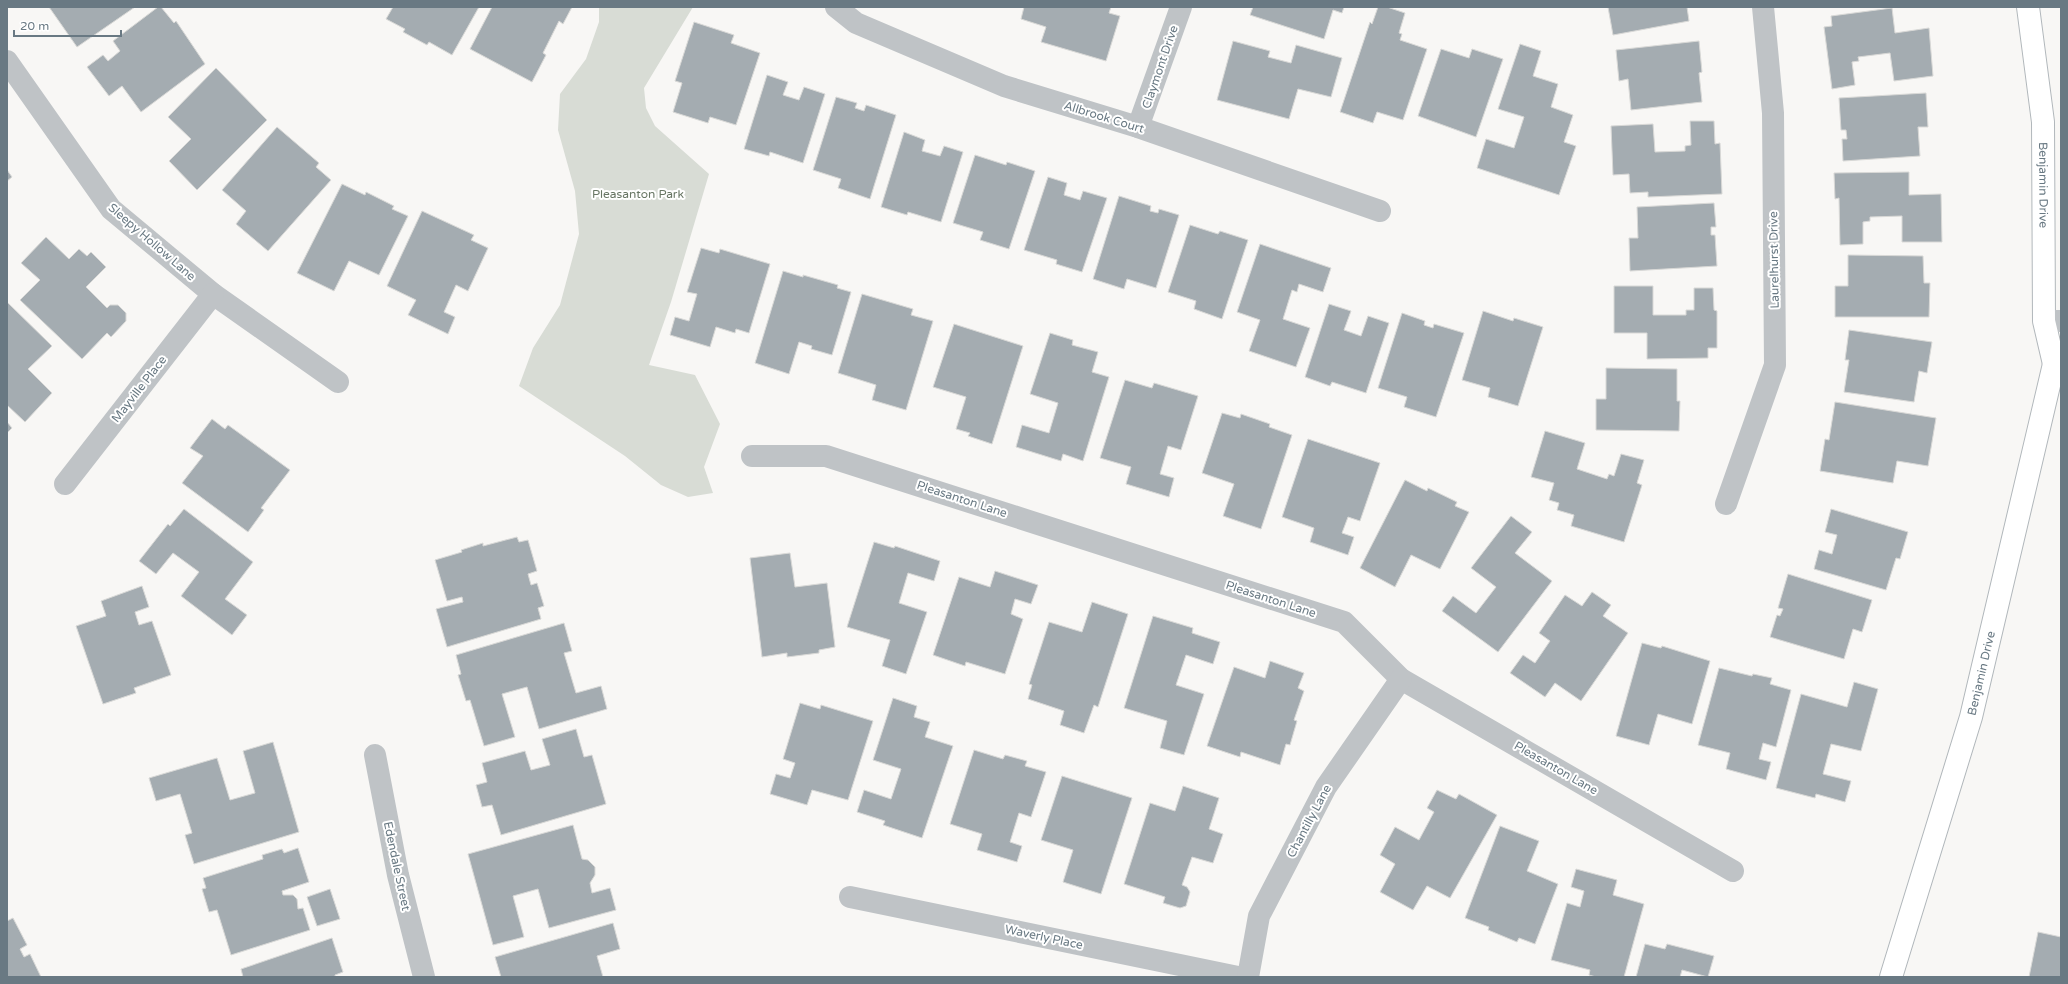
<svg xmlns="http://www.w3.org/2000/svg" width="2068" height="984" font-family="'Varela Round',sans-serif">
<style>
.green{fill:#d8dcd5}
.building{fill:#a4acb1;stroke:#d9d9d7}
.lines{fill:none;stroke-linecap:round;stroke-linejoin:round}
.secondary-casing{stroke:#b1b7bb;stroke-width:24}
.minor{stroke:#bfc3c6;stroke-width:22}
.secondary{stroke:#fff;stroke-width:22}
.labels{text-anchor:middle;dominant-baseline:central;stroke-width:4;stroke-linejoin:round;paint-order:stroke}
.street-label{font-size:12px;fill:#697983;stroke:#fff}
.park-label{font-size:12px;fill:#687664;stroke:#fff}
</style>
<rect width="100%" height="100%" fill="#f8f7f5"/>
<polygon class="green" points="599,7 693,7 644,88 646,108 655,126 709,174 671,302 649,365 695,375 720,424 704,467 713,493 688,497 661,485 625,456 519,386 533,348 560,305 579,234 575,191 558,130 560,94 586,59 599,22"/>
<g class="building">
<polygon points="49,7 135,7 77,47"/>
<polygon points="158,7 161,7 174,23 176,21 205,64 141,112 122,86 109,96 87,67 103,55 108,61 120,51 113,41"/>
<polygon points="393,7 479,7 452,55 429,42 427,45 403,32 405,29 386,19"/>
<polygon points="492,7 572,7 563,24 559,21 543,53 546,55 532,82 470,49"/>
<polygon points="1024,7 1111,7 1109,13 1120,16 1106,61 1041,42 1046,27 1021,19"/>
<polygon points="1253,7 1344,7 1342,13 1333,10 1324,39 1250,15"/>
<polygon points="1378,7 1387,7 1405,13 1399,33 1402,34 1400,40 1427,49 1403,120 1377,112 1373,123 1340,112 1370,22 1372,24"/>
<polygon points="1608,7 1687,7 1689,21 1613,35"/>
<polygon points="1892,8 1895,33 1929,28 1933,76 1894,81 1890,53 1858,57 1859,61 1852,62 1855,85 1832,89 1824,27 1832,26 1831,16"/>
<polygon points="694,22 734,35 731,43 760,53 736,125 710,117 708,123 673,112 682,83 675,81"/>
<polygon points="1233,41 1270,51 1268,57 1291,63 1296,45 1342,58 1331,97 1298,89 1289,119 1217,100"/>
<polygon points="1699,41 1702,72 1699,73 1702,102 1631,110 1628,79 1619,81 1616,50"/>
<polygon points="1520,44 1541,51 1533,76 1558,84 1551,107 1573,115 1564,142 1576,146 1559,195 1477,168 1486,139 1514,148 1524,117 1498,109"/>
<polygon points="1441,49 1469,58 1472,49 1503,59 1476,137 1418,116"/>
<polygon points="216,68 267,120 197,190 169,161 191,139 168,117"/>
<polygon points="767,75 788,82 783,95 799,100 804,87 825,94 803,163 770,152 769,156 744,149"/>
<polygon points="1926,93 1928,127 1918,127 1920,156 1843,161 1842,139 1847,139 1846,130 1841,130 1839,98"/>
<polygon points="836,97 857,103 855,108 864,111 866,105 896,115 870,199 838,188 841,179 813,170"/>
<polygon points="1690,121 1714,121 1715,144 1720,143 1722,194 1648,197 1648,192 1630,193 1629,174 1613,175 1611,126 1653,124 1655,152 1685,151 1685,146 1691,145"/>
<polygon points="277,127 319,163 316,167 331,180 268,251 236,224 246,211 222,190"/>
<polygon points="904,132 925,140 922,151 940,156 944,146 963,152 941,222 908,212 907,215 881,207"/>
<polygon points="975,155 1006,165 1007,162 1035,171 1009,249 980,240 983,232 953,223"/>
<polygon points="7,170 12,177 7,181"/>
<polygon points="1909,172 1909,195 1941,194 1942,242 1902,242 1902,216 1870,217 1870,221 1863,222 1863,244 1840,245 1839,198 1835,199 1834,173"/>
<polygon points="1048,177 1067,183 1064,195 1080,200 1083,191 1107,198 1082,272 1056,264 1057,260 1024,250"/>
<polygon points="342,184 365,195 366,192 394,206 392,209 408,216 379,275 349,261 334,291 297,273"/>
<polygon points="1119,196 1151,206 1150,211 1158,213 1159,209 1179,215 1156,288 1127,279 1124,289 1093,279"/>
<polygon points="1714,203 1716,227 1711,227 1711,235 1715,235 1717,266 1630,271 1629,238 1638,238 1637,207"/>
<polygon points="422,211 474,235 471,240 488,248 468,291 456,285 444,312 455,317 448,334 408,315 416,300 387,286"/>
<polygon points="1190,225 1218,234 1220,231 1248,240 1222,319 1194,309 1196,301 1168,292"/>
<polygon points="46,237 69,259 79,249 87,256 91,252 106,267 86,287 107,308 110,305 118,305 126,313 126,321 111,337 107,333 82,359 20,300 40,280 21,263"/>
<polygon points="1260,244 1331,268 1323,292 1299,284 1297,292 1292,290 1283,319 1310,328 1296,367 1249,351 1260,320 1237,312"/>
<polygon points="701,248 719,253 720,249 770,264 749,333 736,329 735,333 716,327 710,347 670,335 675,317 689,321 697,294 687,292"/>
<polygon points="1848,255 1923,256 1924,283 1930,283 1929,317 1835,317 1835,286 1848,286"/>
<polygon points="783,271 803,277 803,275 838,285 837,288 851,292 832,355 811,349 812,346 799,342 789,374 755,363"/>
<polygon points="1614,286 1653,286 1653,315 1686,315 1686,310 1694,310 1694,288 1713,288 1714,310 1717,311 1717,348 1708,348 1708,358 1647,359 1647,333 1614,333"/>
<polygon points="862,294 913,309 911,315 933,321 906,410 872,400 876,385 838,373"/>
<polygon points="7,302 52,346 28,369 52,393 25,422 7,405"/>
<polygon points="1329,304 1351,311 1344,330 1361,336 1368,316 1389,323 1366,393 1332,382 1330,386 1305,377"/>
<polygon points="1483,311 1513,321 1514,318 1543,327 1518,406 1488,397 1490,388 1462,380"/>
<polygon points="1402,313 1425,321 1424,325 1433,328 1434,324 1464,333 1436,417 1404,407 1407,397 1378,388"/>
<polygon points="954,324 1023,346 992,444 968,436 970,433 956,429 966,397 933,387"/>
<polygon points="1849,330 1932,342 1927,373 1919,371 1914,402 1844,392 1849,360 1845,360"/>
<polygon points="1050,333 1073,340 1072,345 1098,352 1092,372 1109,377 1083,461 1063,454 1061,461 1016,447 1022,425 1049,433 1058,403 1030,394"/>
<polygon points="1606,368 1677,369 1677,401 1680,401 1679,431 1596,430 1596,399 1606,399"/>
<polygon points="1125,380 1152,388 1154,383 1198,396 1181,450 1168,446 1160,474 1174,478 1169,497 1126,484 1131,467 1100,458"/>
<polygon points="1835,402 1936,418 1928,466 1897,461 1893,483 1820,471 1825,439 1829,440"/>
<polygon points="1222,413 1240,418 1241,414 1270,424 1269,427 1292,435 1261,529 1223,516 1234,484 1202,473"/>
<polygon points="212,419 225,429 228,425 290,470 261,508 264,510 248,532 182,483 203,456 190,448"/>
<polygon points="7,422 12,428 7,433"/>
<polygon points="1545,431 1585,443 1577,469 1607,479 1609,474 1614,476 1621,454 1644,460 1637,483 1642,485 1624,542 1571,526 1574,515 1557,510 1559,503 1549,500 1554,483 1531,477"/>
<polygon points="1308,439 1380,463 1360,521 1348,517 1342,533 1354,537 1348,555 1310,542 1314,528 1282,517"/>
<polygon points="1405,480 1427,491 1428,488 1457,502 1455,506 1469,512 1440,569 1411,555 1395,587 1360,568"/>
<polygon points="184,509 253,562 225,599 247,615 232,635 181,596 199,572 173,553 156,574 139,561 168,524 170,526"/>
<polygon points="1831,509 1908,532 1900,559 1896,558 1886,590 1814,569 1819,550 1832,554 1837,535 1825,532"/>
<polygon points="1511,516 1532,532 1515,553 1552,581 1498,652 1442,611 1453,596 1476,613 1496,587 1471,568"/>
<polygon points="517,537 519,542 528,540 537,571 528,574 531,585 537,583 544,606 538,608 541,619 447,647 436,609 463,602 462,597 447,601 435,560 462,552 461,550 483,543 483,546"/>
<polygon points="874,542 894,548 895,546 940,561 934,581 908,573 899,603 927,612 906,674 882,666 890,640 847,627"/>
<polygon points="790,553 795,587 827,583 835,647 819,650 819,653 787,657 787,653 762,657 750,558"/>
<polygon points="995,571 1038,585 1031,604 1015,599 1011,614 1023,619 1005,674 966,662 965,666 933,655 959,577 990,587"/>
<polygon points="1788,574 1872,600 1862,632 1853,629 1844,659 1770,637 1777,615 1780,616 1783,609 1778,608"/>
<polygon points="142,586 149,607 135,612 139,625 152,621 171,675 134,688 136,693 103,704 76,626 106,616 101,601"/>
<polygon points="1592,592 1611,605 1603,616 1628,633 1581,701 1555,683 1545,697 1510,673 1523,655 1535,663 1550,641 1539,633 1565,595 1582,606"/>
<polygon points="1092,602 1128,614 1098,707 1094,705 1084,733 1060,725 1064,711 1028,699 1032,685 1029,684 1049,622 1082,632"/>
<polygon points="1153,616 1193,628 1192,633 1220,642 1213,664 1186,655 1176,685 1204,694 1184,755 1160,748 1167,721 1124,708"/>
<polygon points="564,623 572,651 564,653 576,693 601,686 607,709 539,729 527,687 502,694 515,737 484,746 470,700 466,701 458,675 461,674 456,655"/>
<polygon points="1642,643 1661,648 1662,646 1710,661 1692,724 1658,714 1649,745 1616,736"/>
<polygon points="1270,661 1304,673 1298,688 1304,691 1294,720 1297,721 1290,745 1286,744 1280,765 1241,752 1240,757 1207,746 1234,667 1265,678"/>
<polygon points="1719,668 1752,676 1753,674 1772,678 1770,684 1791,690 1776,747 1763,743 1759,759 1771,762 1766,780 1726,769 1730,753 1698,745"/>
<polygon points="1854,682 1878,689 1861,751 1831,744 1823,774 1851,781 1845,802 1816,794 1815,798 1776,788 1801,694 1847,707"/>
<polygon points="893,698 917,706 914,717 930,722 925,737 953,746 922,838 883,825 885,821 857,812 864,790 891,799 901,769 873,760"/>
<polygon points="800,703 820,709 821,705 873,721 848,800 812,790 807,805 770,794 776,774 790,778 795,763 783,759"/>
<polygon points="576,729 584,757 592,755 606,804 501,835 492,805 482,807 476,785 487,782 482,763 525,751 531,770 550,765 542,739"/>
<polygon points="273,742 299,832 194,864 185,835 192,833 180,794 156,801 149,778 217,758 230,800 255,793 243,751"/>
<polygon points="974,750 1003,759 1005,755 1027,761 1025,766 1046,772 1031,817 1019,813 1010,842 1022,846 1017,862 977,850 982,834 950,824"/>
<polygon points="1062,776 1132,798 1101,894 1063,882 1073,850 1041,840"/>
<polygon points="1183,786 1219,798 1209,829 1223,834 1213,863 1192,857 1182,885 1187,887 1190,892 1186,906 1180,908 1163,903 1165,897 1124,884 1150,803 1175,811"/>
<polygon points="1437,790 1456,799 1459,794 1497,815 1450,898 1427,886 1413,910 1380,892 1395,864 1380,855 1395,827 1419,840 1434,812 1427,808"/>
<polygon points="573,825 582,859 588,860 595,867 595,875 590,883 592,893 610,888 616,910 549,928 538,889 513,896 524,937 493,945 468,854"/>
<polygon points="1500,826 1539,841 1527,871 1558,884 1535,944 1519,938 1517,942 1488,930 1489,927 1465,918"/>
<polygon points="298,848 309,882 282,891 283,895 293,895 297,899 298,909 303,908 310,930 231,955 217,910 209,912 202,889 206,888 203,878 263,859 262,855 282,849 284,853"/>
<polygon points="1576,869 1617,880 1613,895 1644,904 1624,977 1596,977 1589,975 1590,970 1551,960 1567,903 1580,907 1584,891 1571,887"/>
<polygon points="330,889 340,919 317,926 307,897"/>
<polygon points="13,918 27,945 20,949 24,957 30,954 41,977 7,977 7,921"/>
<polygon points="613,923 620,949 597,956 603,977 501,977 495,957"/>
<polygon points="2038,932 2061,937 2061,977 2029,977"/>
<polygon points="332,938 343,972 335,975 335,977 243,977 241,969"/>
<polygon points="1645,944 1665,949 1667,944 1714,956 1708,977 1682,970 1680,977 1636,977"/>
</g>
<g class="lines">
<g class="secondary-casing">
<g id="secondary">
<path id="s1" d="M2028,7L2043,122L2044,321L2054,364"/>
<path id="s2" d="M1891,977L1971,717L2054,364L2061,353"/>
</g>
</g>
<g class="minor">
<polyline points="836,7 856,23 1004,86 1138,127 1380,211"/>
<polyline points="7,61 111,209 213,294 338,382"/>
<polyline points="1138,127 1181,7"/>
<polyline points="2044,321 2061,321"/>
<polyline points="752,456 826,456 1344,622 1401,679 1733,871"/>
<polyline points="65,484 213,294"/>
<polyline points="1726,504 1775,365 1773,113 1763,7"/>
<polyline points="375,755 398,875 424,977"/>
<polyline points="850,897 1238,977"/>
<polyline points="1248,977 1259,916 1326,787 1401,679"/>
</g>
<use href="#secondary" class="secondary"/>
</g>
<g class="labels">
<g class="street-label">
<text transform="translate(1160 67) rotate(-71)">Claymont Drive</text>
<text transform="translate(1104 117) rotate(17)">Allbrook Court</text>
<text stroke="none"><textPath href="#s1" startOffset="179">Benjamin Drive</textPath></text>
<text transform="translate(152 242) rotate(41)">Sleepy Hollow Lane</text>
<text transform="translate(1774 260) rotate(-91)">Laurelhurst Drive</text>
<text transform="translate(139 389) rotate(-52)">Mayville Place</text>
<text transform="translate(962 499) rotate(18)">Pleasanton Lane</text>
<text transform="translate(1271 599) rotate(18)">Pleasanton Lane</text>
<text stroke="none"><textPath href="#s2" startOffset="317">Benjamin Drive</textPath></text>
<text transform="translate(1556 768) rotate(30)">Pleasanton Lane</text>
<text transform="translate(1309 821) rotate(-62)">Chantilly Lane</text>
<text transform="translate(397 866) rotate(78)">Edendale Street</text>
<text transform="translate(1044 937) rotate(12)">Waverly Place</text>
</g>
<g class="park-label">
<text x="638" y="194">Pleasanton Park</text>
</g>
</g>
<rect width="2068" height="984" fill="none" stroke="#697983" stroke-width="16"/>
<path d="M14 30v6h107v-6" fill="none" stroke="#697983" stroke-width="2"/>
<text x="20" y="30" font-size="12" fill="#697983" stroke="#ffffff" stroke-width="3" paint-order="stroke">20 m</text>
</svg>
